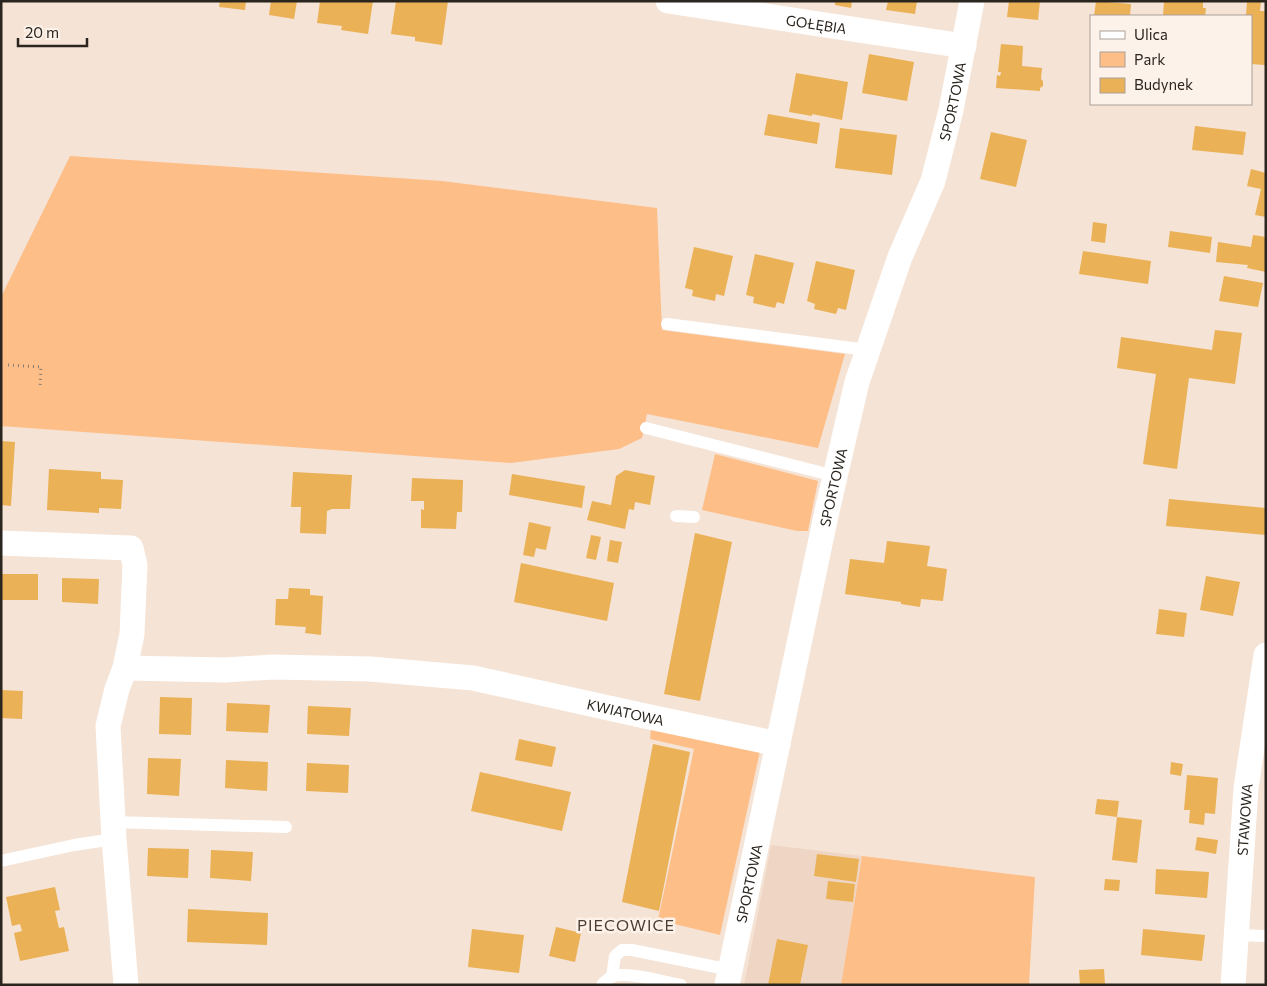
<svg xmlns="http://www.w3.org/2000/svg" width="1267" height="986" font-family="Commissioner,sans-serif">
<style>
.built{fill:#efd6c4}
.green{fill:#febe88}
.building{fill:#eab156}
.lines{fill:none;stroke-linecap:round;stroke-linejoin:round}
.path{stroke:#877b71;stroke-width:3;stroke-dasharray:1 4;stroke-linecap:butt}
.lane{stroke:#fff;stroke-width:12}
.street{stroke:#fff;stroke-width:25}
.labels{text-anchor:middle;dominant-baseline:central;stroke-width:5;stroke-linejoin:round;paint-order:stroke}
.street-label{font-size:14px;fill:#2b251f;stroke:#fdf2e9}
.quarter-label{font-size:16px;letter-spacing:1px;fill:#4c3d32;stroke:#fdf2e9}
</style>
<rect width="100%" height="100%" fill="#f5e3d5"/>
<polygon class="built" points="771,845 862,856 841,985 744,985"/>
<g class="green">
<polygon points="70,156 442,181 657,208 662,330 845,354 818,448 647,414 642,438 619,449 511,463 1,426 1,297"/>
<polygon points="715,454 818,481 808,531 797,531 702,510"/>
<polygon points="651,729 760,751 720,935 658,920 694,749 650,739"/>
<polygon points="862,856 1035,877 1029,985 841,985"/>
</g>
<g class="building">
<polygon points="220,1 246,1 245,10 219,7"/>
<polygon points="271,1 297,1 294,19 269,15"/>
<polygon points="320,1 373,1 368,34 341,30 342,26 317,23"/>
<polygon points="396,1 448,1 442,45 415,41 415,37 391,34"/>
<polygon points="835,1 852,1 851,8 835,5"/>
<polygon points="888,1 917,1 915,14 886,10"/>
<polygon points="1009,1 1040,1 1038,20 1007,17"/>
<polygon points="1096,1 1131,4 1130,16 1094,16"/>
<polygon points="1164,1 1203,1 1203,8 1206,8 1205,16 1163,16"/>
<polygon points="1247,1 1261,1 1260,11 1266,11 1265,65 1251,64 1251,16 1246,16"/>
<polygon points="1001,44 1023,46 1022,66 1042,68 1041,79 1043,81 1043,86 1040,88 1040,91 996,88 997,75 1000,76 1001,72 998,72"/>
<polygon points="869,54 914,62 907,101 862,93"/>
<polygon points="796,73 848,82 842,120 812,114 812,116 789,112"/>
<polygon points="768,114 820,123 817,144 764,135"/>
<polygon points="1195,126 1246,132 1243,155 1192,150"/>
<polygon points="840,128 897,135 892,175 835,168"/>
<polygon points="991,132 1027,140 1016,187 980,179"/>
<polygon points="1251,169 1266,173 1266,217 1255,215 1261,189 1247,186"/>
<polygon points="1093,222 1107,224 1105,243 1091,241"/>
<polygon points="1170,231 1212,237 1210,253 1168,247"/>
<polygon points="1253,235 1266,237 1266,272 1247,268 1248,265 1216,262 1218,242 1251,247"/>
<polygon points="694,247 733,256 724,296 716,294 715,301 692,296 693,290 685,288"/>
<polygon points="1083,251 1151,261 1148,284 1079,274"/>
<polygon points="755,254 794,263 784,304 777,302 775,308 753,303 754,297 746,295"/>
<polygon points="816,261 855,270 846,310 838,308 836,314 814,309 815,304 807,301"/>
<polygon points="1224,276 1263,283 1258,307 1219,301"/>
<polygon points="1215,330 1242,333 1235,384 1189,378 1177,469 1143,464 1156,374 1117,368 1121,337 1212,350"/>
<polygon points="1,441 15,442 11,506 1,505"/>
<polygon points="49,469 101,472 101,479 123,480 121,509 99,508 99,513 47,510"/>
<polygon points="625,470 655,476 650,505 635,502 634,510 629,509 625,529 587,520 592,501 611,505 616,476"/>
<polygon points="293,472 352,475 350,509 332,509 327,511 326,534 300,533 301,507 291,507"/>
<polygon points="512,474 585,486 582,508 509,495"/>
<polygon points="412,478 463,480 462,512 457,512 456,529 421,528 421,509 424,510 424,501 411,501"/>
<polygon points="1169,499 1266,508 1266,535 1166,526"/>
<polygon points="529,522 551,527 546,550 536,548 534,557 523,555"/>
<polygon points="695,533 732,542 700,701 664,694"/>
<polygon points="591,535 601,537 596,560 586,558"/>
<polygon points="610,540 622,542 618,563 607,561"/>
<polygon points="887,541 930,546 927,566 947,569 943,601 921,599 920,607 901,604 901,602 845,594 850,559 884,563"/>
<polygon points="521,563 614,583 607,621 514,602"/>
<polygon points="2,574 38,574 38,600 1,600"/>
<polygon points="1206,576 1240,582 1233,616 1200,610"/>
<polygon points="62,578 99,579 98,604 62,602"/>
<polygon points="289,588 310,589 310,595 323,596 321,635 305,633 306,627 275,625 276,599 288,599"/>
<polygon points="1159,609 1187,613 1184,637 1156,634"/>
<polygon points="1,690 23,691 22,719 1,718"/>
<polygon points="160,697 192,698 191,735 159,734"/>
<polygon points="227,703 270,705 268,733 226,731"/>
<polygon points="308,706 351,708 349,736 307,734"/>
<polygon points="519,739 556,747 552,767 515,760"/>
<polygon points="653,744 690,752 659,911 622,902"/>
<polygon points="148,758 181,759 179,796 147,794"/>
<polygon points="226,760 268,762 267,791 225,788"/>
<polygon points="1171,762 1183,764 1181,776 1170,774"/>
<polygon points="307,763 349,765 348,793 306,791"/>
<polygon points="480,772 571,792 562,831 471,811"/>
<polygon points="1187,775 1218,778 1215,814 1205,813 1204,825 1189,823 1190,810 1184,810"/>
<polygon points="1097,799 1119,801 1117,817 1142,820 1137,863 1112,860 1117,817 1095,814"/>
<polygon points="1197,837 1218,840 1216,854 1195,850"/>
<polygon points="148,848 189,849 188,878 147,876"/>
<polygon points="211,850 253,852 251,881 210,878"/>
<polygon points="817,854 859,859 856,882 814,876"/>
<polygon points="1156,869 1209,872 1207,898 1155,894"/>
<polygon points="1105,879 1120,880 1119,891 1104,890"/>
<polygon points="828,881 855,884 853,902 826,899"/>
<polygon points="55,887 60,910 55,911 59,928 64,927 69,951 20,961 14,933 22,931 20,924 12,926 6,897"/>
<polygon points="188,909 268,913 267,945 187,942"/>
<polygon points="556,927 581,933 575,962 549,956"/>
<polygon points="472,929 524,935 519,973 468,967"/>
<polygon points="1143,929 1205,935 1202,961 1141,955"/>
<polygon points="777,939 808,945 800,985 768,985"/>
<polygon points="1104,969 1105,985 1080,985 1079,970"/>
</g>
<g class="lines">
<polyline class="path" points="8,365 41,367 40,387"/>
<g class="lane">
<polyline points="667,324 868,350"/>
<polyline points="646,428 835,476"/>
<polyline points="676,516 694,517"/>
<polyline points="113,822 286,827"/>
<polyline points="1,861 74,845 114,839"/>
<polyline points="1236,935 1266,936"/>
<polyline points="612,977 615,956 622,950 632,950 731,970"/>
<path d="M602,985C604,982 608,979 611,977C624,970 665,982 681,985"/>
</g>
<g class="street">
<path id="s1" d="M668,1L964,46"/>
<polyline points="1,543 131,548 135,565 132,634 125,668"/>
<path id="s2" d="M126,985L114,839L108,726L117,689L125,668L225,670L273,667L370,669L473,678L645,716L778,744"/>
<path id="s3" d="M727,985L827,511L857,382L900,257L933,181L951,110L972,1"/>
<path id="s4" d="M1233,985L1246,788L1266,655"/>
</g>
</g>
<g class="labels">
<g class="street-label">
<text stroke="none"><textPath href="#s1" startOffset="150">GOŁĘBIA</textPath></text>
<text stroke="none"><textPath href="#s3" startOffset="914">SPORTOWA</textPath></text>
<text stroke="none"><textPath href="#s3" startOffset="509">SPORTOWA</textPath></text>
<text stroke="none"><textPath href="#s2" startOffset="825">KWIATOWA</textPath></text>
<text stroke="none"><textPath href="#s4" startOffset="166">STAWOWA</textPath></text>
<text stroke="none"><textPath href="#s3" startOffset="104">SPORTOWA</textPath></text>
</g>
<g class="quarter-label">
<text x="626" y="924">PIECOWICE</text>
</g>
</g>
<rect width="1267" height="986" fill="none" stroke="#2b251f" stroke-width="5"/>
<rect x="1090" y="15" width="162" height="90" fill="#fdf2e9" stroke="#a9a098"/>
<rect x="1100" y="31" width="25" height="8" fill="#ffffff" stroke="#a9a098"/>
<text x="1134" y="40" font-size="15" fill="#2b251f">Ulica</text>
<rect x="1100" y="52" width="25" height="15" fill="#febe88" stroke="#a9a098"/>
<text x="1134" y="65" font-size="15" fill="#2b251f">Park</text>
<rect x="1100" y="78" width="25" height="15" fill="#eab156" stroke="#a9a098"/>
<text x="1134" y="90" font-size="15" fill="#2b251f">Budynek</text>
<path d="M18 38v8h69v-8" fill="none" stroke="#2b251f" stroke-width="2.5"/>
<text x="25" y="38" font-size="15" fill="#2b251f" stroke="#fdf2e9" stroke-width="4" paint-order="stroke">20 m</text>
</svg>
